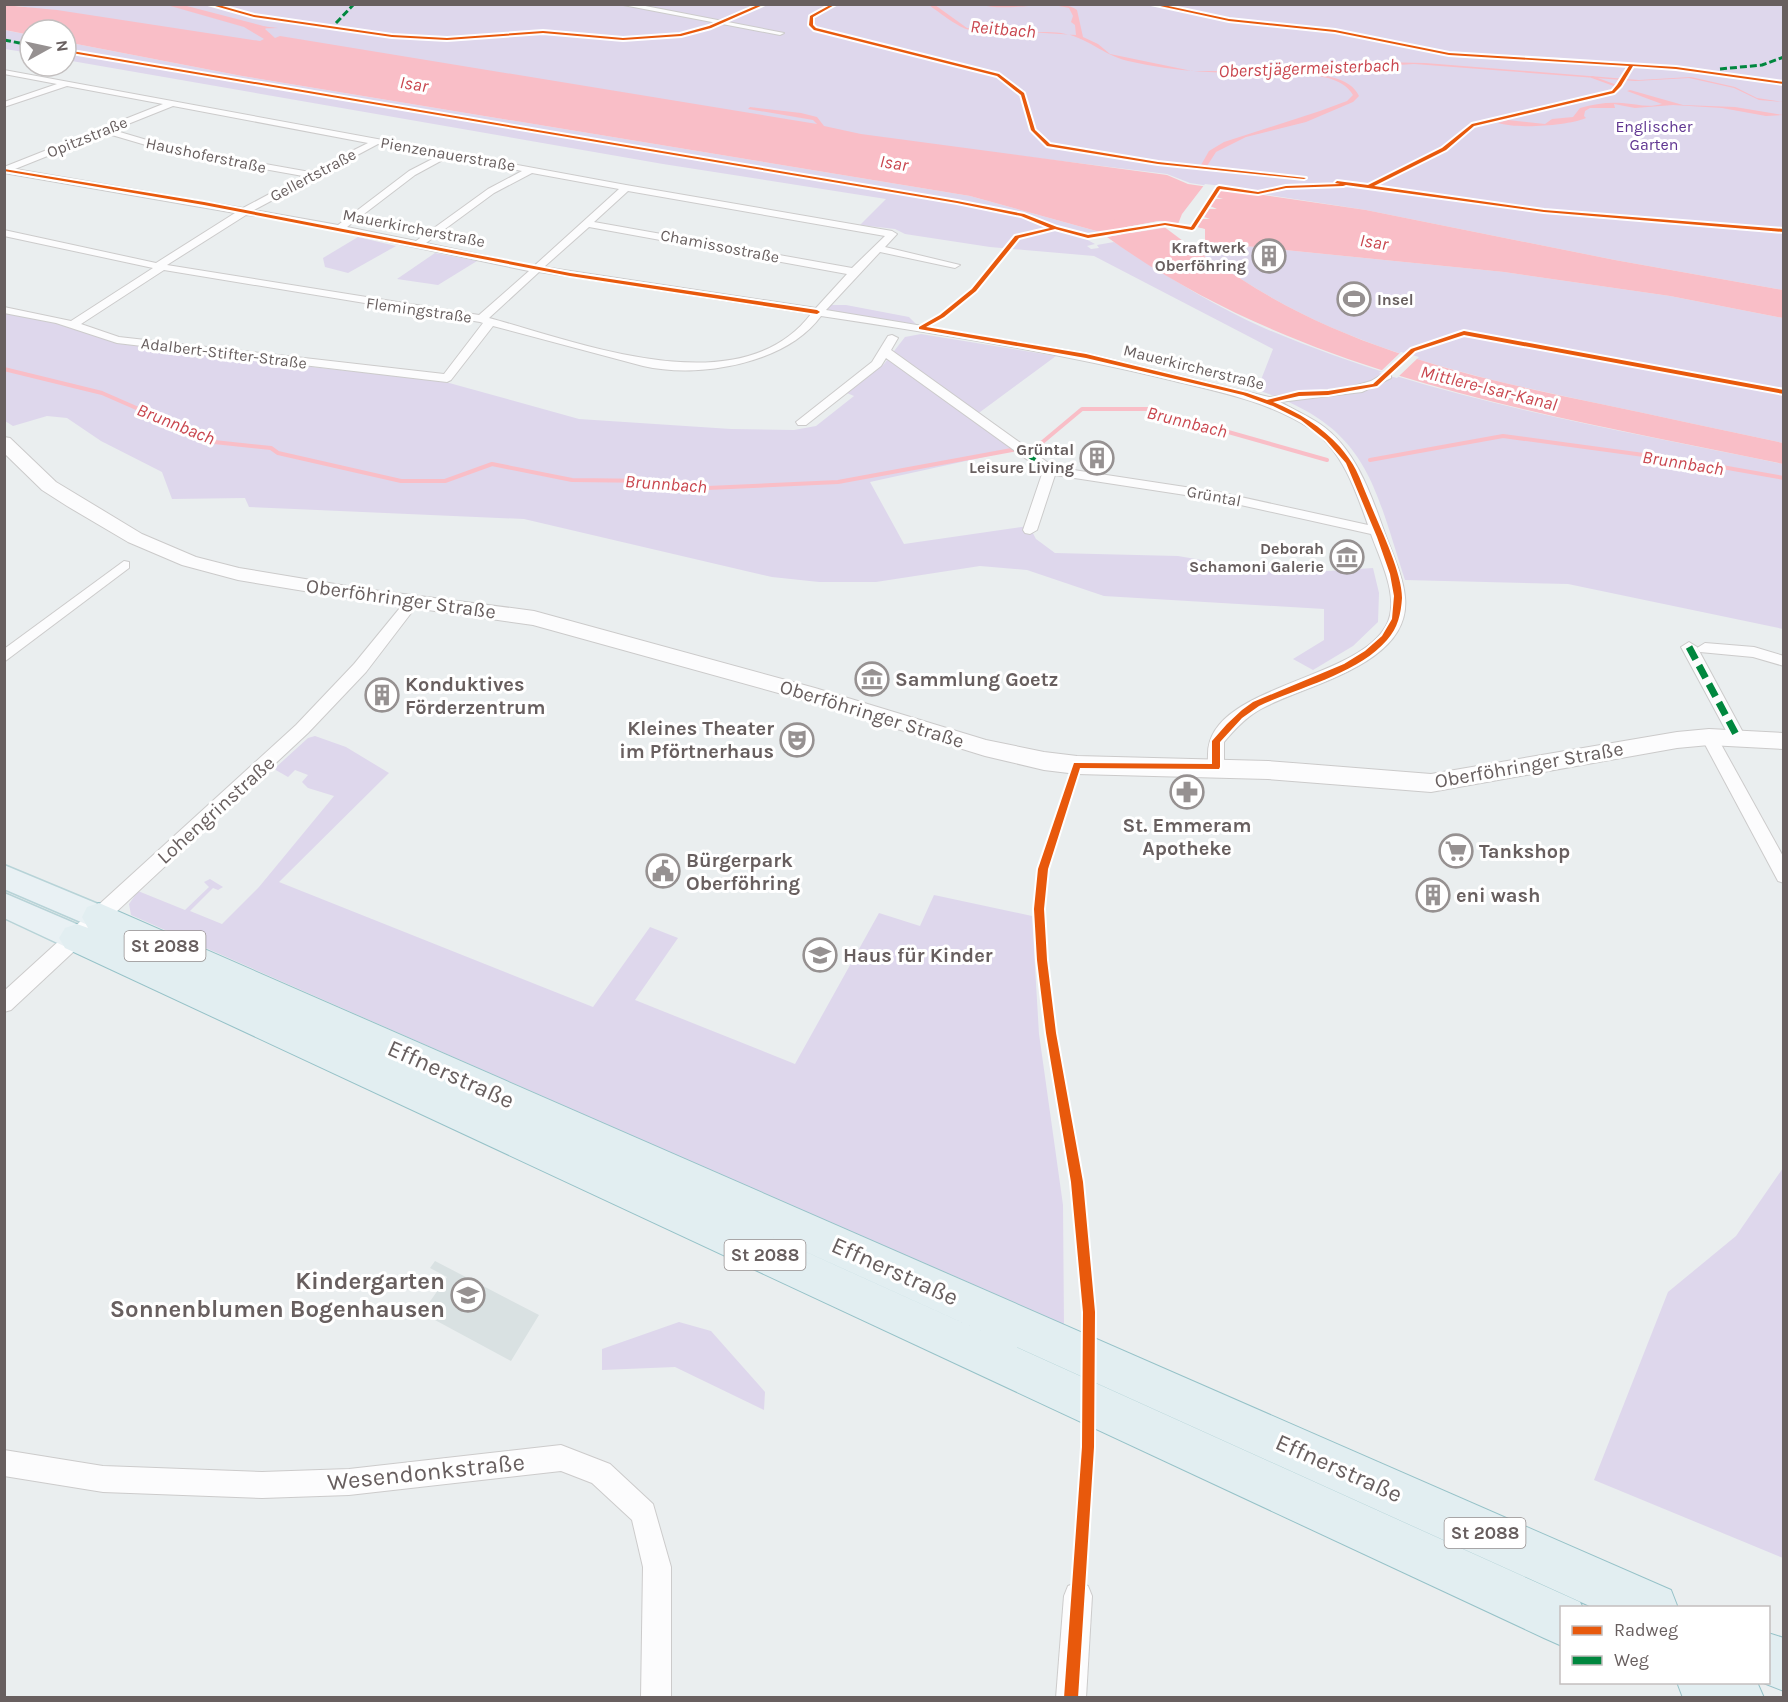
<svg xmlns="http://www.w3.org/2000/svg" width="1788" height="1702" font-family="Karla,sans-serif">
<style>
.education{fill:#d9e1e2}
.green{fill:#ded7ec}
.water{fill:#f9bec7}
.pier{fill:#eaeeef}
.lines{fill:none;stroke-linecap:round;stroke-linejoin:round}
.stream-far1{stroke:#f9bec7;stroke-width:2}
.stream{stroke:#f9bec7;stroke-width:4}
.canal{fill:#f9bec7;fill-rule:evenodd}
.street-casing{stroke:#cccbcb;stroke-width:2}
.secondary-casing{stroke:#cbcaca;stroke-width:2}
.primary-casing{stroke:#b7d3d7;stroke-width:3}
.highway-casing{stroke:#96c2c8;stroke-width:2}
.street{fill:#fcfcfd;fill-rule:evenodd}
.secondary{fill:#fcfcfd;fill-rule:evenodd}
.primary{fill:#e9f1f4;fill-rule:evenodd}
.highway{fill:#e2eef1;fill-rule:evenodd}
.quiet-far2{stroke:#00873e;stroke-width:3;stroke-dasharray:7 3;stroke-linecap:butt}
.quiet-far1{stroke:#00873e;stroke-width:5;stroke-dasharray:10 5;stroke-linecap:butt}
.quiet{stroke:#00873e;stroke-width:7;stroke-dasharray:14 7;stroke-linecap:butt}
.cycleway-casing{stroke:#fff;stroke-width:4}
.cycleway{fill:#e8590c;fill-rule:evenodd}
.labels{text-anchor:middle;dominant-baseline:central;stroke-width:6;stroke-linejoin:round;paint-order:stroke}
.far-park-label{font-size:16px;fill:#603591;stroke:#fff}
.far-street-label{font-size:16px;fill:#685f5f;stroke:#fff}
.far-poi-label{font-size:16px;font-weight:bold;fill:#685f5f;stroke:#fff;text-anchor:end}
.far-water-label{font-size:18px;font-style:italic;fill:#c9464e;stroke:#fff}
.shield{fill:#fff;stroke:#958f8f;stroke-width:1.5}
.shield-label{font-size:18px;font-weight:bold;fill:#685f5f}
.street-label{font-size:20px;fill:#685f5f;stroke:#fff}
.poi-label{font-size:20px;font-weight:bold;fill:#685f5f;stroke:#fff;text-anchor:start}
.near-street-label{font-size:24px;fill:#685f5f;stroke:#fff}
.near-poi-label{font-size:24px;font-weight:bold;fill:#685f5f;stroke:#fff;text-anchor:end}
</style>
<rect width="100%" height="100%" fill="#eaeeef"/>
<polygon class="education" points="435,1261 539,1315 511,1361 422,1313 447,1277 430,1268"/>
<g class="green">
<polygon points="12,5 1783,5 1783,290 1615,260 1366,210 1190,183 1167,174 856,136"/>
<polygon points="4,30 30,35 30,53 5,49"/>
<path d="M66,42L242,76L970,196L1100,232L1082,237L1095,244L1087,246L1091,249L1099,248L1097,245L1114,242C1162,273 1212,305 1264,328C1428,399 1610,428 1783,464V629L1568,584L1405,580C1373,481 1367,426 1257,390L1273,349L1094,256L990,247L905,234L895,229L860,225L886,199L663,164L66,60Z"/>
<polygon points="358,237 396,246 348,273 325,267 323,258"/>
<path d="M1205,242L1504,272L1670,296L1783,318V443C1721,430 1659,416 1596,403C1472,377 1345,348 1238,277C1224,268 1202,262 1198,244Z"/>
<polygon points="435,253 477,261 438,285 397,279"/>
<polygon points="830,305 846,305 909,317 916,324 837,314 827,309"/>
<polygon points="5,313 54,322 114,342 201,355 442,381 579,419 731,429 794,430 816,426 854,396 847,393 884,364 905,337 921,334 1056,356 972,418 1016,450 870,482 904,544 1029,526 1036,539 1055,553 1178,556 1283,574 1373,568 1379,593 1378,622 1353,646 1313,670 1293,659 1324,640 1324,609 1104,596 1027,570 980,566 876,582 819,582 772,577 524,519 249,507 245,498 172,499 162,472 101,441 67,418 47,416 13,426 5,421"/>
<polygon points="315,736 346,747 389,773 279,882 593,1007 650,927 678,938 635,1000 795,1064 879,913 920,926 934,895 1032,916 1039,1034 1063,1205 1064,1326 131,915 129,904 138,891 185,910 209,887 204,882 210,879 223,887 218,890 213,888 190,911 222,924 259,887 334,796 308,788 302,782 308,775 295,770 288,777 274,769 308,738"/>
<polygon points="1783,1168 1783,1558 1594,1480 1668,1292 1736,1236"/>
<polygon points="679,1322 711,1331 765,1392 764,1410 675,1367 602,1370 602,1349"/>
</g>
<g class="water">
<polygon points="4,5 57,10 260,41 264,39 244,27 167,5 183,5 267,27 265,29 275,38 280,36 817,124 813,120 748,109 750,107 801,113 817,117 824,126 861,134 1167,175 1188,184 1366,210 1615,260 1783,290 1783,318 1670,296 1504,272 1205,242 1205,229 1159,221 1100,232 970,196 242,76 66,42 66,30 30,30 30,35 5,30"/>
<path d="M1034,5C1049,4 1065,2 1077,10L1083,37L1098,44L1110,54L1192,71H1292L1377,62L1425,63L1639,80L1691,77L1735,87L1757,98L1783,102L1759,100L1734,88L1689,78L1635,81L1414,64L1307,71L1303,72C1322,76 1350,76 1359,96L1353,102L1306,122L1246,137L1216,152L1207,166L1201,165L1209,151L1224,142L1320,111L1347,101L1353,95C1343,76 1310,74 1291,74C1235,73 1183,74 1128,61C1103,55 1087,37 1061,33C1031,29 996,38 966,29C957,26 937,11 929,5H935L967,28L1076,35L1075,25L1071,22L1073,16L1069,8C1040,0 1010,12 981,5Z"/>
<path d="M1630,90L1683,105L1735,107L1783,115L1766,116L1722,108L1673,105L1635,108L1614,104L1615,108H1590L1585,111L1584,116L1586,118C1567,126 1517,129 1498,123L1508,120L1545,124L1552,119L1573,117L1580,108C1594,104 1607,102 1622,103C1636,104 1648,108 1662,104L1627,91Z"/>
<path d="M1163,226L1187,244H1198C1202,262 1224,268 1238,277C1347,349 1475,378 1601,404C1662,417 1723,430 1783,443V464C1551,415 1304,379 1107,237Z"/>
</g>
<g class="pier">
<polygon points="1205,184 1223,186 1216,197 1223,199 1215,199 1210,206 1217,209 1209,209 1204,217 1210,219 1202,219 1197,227 1204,229 1204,244 1202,231 1167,225 1169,227 1106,237 1100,232 1159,221 1178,224 1182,214"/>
<polygon points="1401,352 1419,357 1397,378 1379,373"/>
</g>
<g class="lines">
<polyline class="stream-far1" points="1592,77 1614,85"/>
<g class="stream">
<polyline points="4,369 102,393 214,442 271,448 278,453 401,481 445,481 492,464 572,480 656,481 685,489 838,482 1039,445 1082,409 1147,409 1327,460"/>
<polyline points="1370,460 1503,436 1688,461 1784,478"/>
</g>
<g class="canal">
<polygon points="251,25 278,28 248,29"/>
<polygon points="1113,210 1121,212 1114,220 1149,246 1149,250 1141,250 1106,223 1104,221"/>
</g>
<g class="street-casing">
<g id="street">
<polygon points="618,4 635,4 784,33 780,35"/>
<path d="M4,70L626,185L892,231L897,234L885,247L960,265L955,268L880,252L826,310L1086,353L1269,397L1347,388L1371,381L1383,374H1391V378L1362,392L1280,402C1293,409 1308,416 1320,424C1354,447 1370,491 1383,528C1390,549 1403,574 1405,597C1412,665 1306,684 1261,709C1246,717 1235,729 1224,742V767L1222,771H1210C1207,766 1208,760 1208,754C1208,686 1356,681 1386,626C1401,599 1380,560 1371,534L1218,500L1055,475L1037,530L1030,534L1025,533L1023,530L1043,471L886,358L881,366L806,425H798L796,422L872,362L888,336L892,335L898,338L891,350L1054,467L1218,492L1368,525C1356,491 1342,450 1311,429C1268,401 1219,392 1170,380C1055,352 939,334 821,316C786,364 699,379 643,366L493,326L451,380L447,382L117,343L56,323L4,313V307L71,321L153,268L4,236V230L156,263L235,213L4,173V167L163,104L67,86L4,107V102L57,84L4,74ZM173,106L368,143L310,172L174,148L113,130ZM105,133L173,153L303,176L243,208L15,169ZM378,144L438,156L409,171L338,225L254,210ZM448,157L522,171L488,189L416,241L347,227L415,175ZM532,173L619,189L534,266L426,243L494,193ZM628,191L885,236L852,268L594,222ZM246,215L274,218L529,271L479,315L167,265ZM589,227L847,274L816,308L544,267ZM164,270L480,322L483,323L444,374L119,337L81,324ZM539,272L811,314C740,407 579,342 489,318Z"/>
<polygon points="124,561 129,562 129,568 4,662 4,649"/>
<polygon points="413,596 420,601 418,604 366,672 308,733 11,1010 4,1012 4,991 296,725 354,664 408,598"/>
<polygon points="1689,642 1697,647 1746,738 1744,742 1732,742 1730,738 1681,647"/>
<polygon points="1705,643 1754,647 1784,656 1784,666 1753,657 1700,652 1697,648"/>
<polygon points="1709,731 1717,737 1784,858 1784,883 1778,881 1701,737"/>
<polygon points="561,1445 610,1464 653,1504 671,1567 671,1698 641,1698 643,1567 632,1520 592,1483 561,1471 349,1495 262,1498 103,1492 4,1476 4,1450 103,1466 262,1472 349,1469"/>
<polygon points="1078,1582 1088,1586 1092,1596 1086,1698 1056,1698 1064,1596 1068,1586"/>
</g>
</g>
<g class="secondary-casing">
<polygon id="secondary" points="4,437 10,438 56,482 142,534 196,557 239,568 365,589 534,611 815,688 986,740 1044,752 1077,756 1268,761 1431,774 1677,732 1709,729 1784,733 1784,749 1709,745 1677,748 1431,792 1268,779 1077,774 1044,770 985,756 800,699 533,625 365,601 238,580 182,565 128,542 67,506 42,490 4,453"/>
</g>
<g class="primary-casing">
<g id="primary">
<polygon points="4,865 110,909 114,917 110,925 99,929 88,925 4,889"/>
<polygon points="4,893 88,929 92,938 88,947 77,950 66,947 4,918"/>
</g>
</g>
<g class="highway-casing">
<g id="highway">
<polygon points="99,903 1671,1590 1678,1608 1594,1608 543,1133 1580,1602 1583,1608 1562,1608 1562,1646 1544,1638 65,948 59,938 65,928 77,924 88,928 82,917 87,907"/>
<polygon points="1768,1633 1784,1638 1784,1691 1761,1682 1768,1682"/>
<polygon points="1677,1682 1757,1682 1764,1698 1683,1698"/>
</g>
</g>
<use href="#street" class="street"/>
<use href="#secondary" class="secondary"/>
<use href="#primary" class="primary"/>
<use href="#highway" class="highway"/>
<g class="quiet-far2">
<polyline points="1712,4 1744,4"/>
<polyline points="336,23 354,4"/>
<polyline points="4,40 30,45"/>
<polyline points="1720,69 1762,65 1784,57"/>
</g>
<polyline class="quiet-far1" points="1027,454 1050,470"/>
<polyline class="quiet" points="1689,647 1738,738"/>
<g class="cycleway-casing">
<g id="cycleway">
<polygon points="208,4 215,4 254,15 392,35 447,38 543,31 623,38 680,34 709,26 760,4 765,4 711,28 681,36 623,40 543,33 447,40 392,37 254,17"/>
<polygon points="832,4 836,4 813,17 813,25 816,28 999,74 1024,93 1035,130 1050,144 1158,162 1306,178 1304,179 1158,164 1047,146 1031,130 1021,95 997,76 814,30 809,25 810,16"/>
<path d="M1151,4H1159L1229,19L1335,30L1449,53L1676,67L1784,82V84L1676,69L1633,66L1621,86L1614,93L1474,126L1446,150L1374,186L1544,210L1784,229V232L1544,212L1346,185L1343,186L1286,188L1258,194L1220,189L1194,229L1192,230L1165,225L1088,238L1055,229L1019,238L976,291L944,317L926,327L1086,354L1247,393L1267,400L1299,392L1328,391L1373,384L1411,349L1464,331L1784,390V394L1464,335L1415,351L1377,386L1328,395L1299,396L1273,402C1298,412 1322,427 1340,447C1346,454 1352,462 1356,470C1361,480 1365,492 1370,503C1380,528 1402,572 1402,598C1401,613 1398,628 1387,640C1358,674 1299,687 1259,706L1242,718L1220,742V767L1219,769L1080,768L1048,869L1044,909L1047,960L1056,1033L1083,1182L1095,1312L1094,1447L1078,1698H1064L1082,1447L1083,1312L1071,1182L1046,1033L1037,960L1034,909L1038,869L1074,763L1212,764V741L1227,724L1242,710L1253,702L1344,664L1365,651L1382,636L1392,619L1394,596L1390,574L1377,537L1346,463L1326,440L1301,420L1273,406L1243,395L1086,358L919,329V327L940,315L972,289L1015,236L1050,228L1021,216L957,203L66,52V50L957,201L1024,214L1057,227L1088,235L1165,223L1191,227L1217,187L1219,186L1258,192L1286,186L1340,184L1335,183L1337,181L1368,185L1442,148L1472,124L1612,91L1617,85L1629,66L1449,55L1335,32L1229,21Z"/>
<polygon points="4,169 204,202 570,273 817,310 820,312 817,314 570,276 204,205 4,171"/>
</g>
</g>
<use href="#cycleway" class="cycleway"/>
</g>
<defs>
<g id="building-ring" transform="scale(1.725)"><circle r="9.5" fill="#fff" stroke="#969191" stroke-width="1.5"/><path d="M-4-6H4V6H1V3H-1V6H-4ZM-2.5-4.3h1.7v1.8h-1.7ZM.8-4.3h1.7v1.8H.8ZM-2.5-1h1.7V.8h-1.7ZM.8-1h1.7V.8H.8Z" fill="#969191"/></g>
<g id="stadium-ring" transform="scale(1.725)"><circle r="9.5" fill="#fff" stroke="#969191" stroke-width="1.5"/><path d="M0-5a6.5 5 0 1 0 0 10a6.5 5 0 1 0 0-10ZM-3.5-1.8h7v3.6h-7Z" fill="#969191"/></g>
<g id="museum-ring" transform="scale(1.725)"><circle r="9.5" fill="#fff" stroke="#969191" stroke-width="1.5"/><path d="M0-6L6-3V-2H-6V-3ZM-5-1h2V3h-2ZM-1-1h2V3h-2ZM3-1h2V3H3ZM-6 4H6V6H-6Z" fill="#969191"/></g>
<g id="theatre-ring" transform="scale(1.725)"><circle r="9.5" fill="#fff" stroke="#969191" stroke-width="1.5"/><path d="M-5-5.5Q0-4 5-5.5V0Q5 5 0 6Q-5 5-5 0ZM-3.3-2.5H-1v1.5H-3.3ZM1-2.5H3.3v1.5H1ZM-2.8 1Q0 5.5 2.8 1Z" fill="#969191"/></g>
<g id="pharmacy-ring" transform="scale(1.725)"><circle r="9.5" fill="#fff" stroke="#969191" stroke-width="1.5"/><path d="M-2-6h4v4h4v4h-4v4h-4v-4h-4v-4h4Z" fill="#969191"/></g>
<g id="supermarket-ring" transform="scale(1.725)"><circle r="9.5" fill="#fff" stroke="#969191" stroke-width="1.5"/><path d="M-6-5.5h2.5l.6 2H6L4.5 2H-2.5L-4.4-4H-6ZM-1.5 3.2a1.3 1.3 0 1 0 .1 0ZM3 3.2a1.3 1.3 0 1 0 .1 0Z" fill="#969191"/></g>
<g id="civic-ring" transform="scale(1.725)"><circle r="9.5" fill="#fff" stroke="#969191" stroke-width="1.5"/><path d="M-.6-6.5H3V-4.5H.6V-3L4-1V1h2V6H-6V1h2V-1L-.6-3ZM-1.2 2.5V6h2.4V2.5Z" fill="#969191"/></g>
<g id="school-ring" transform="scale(1.725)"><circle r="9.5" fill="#fff" stroke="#969191" stroke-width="1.5"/><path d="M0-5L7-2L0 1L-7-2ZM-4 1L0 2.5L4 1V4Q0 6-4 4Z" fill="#969191"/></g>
</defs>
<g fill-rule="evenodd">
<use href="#building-ring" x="1269" y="256"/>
<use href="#stadium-ring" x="1354" y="299"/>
<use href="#building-ring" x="1097" y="458"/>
<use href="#museum-ring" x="1347" y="557"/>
<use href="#museum-ring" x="872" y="679"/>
<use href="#building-ring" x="382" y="695"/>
<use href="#theatre-ring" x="797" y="740"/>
<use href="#pharmacy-ring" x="1187" y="792"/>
<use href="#supermarket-ring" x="1456" y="851"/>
<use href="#civic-ring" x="663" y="871"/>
<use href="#building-ring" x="1433" y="895"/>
<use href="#school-ring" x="820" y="955"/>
<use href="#school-ring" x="468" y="1295"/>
</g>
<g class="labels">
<g class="far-park-label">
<text x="1654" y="126">Englischer<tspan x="1654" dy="18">Garten</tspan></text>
</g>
<g class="far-street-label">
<text transform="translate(87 137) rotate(-22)">Opitzstraße</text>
<text transform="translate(448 154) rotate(10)">Pienzenauerstraße</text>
<text transform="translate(206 155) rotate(12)">Haushoferstraße</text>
<text transform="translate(313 175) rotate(-28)">Gellertstraße</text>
<text transform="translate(414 228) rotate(11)">Mauerkircherstraße</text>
<text transform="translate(720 246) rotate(11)">Chamissostraße</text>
<text transform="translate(419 310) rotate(8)">Flemingstraße</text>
<text transform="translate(224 353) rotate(7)">Adalbert-Stifter-Straße</text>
<text transform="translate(1194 367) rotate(14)">Mauerkircherstraße</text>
<text transform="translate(1214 496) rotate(11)">Grüntal</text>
</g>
<g class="far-poi-label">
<text x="1246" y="247">Kraftwerk<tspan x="1246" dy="18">Oberföhring</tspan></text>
<text x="1377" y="299" text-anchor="start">Insel</text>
<text x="1074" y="449">Grüntal<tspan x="1074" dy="18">Leisure Living</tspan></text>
<text x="1324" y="548">Deborah<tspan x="1324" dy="18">Schamoni Galerie</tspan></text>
</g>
<g class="far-water-label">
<text transform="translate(1003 29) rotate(5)">Reitbach</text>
<text transform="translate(1309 68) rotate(-2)">Oberstjägermeisterbach</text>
<text transform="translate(414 84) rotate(9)">Isar</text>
<text transform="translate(894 163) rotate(9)">Isar</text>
<text transform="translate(1374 242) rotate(9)">Isar</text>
<text transform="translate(1489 388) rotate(14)">Mittlere-Isar-Kanal</text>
<text transform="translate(1187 422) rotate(14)">Brunnbach</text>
<text transform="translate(176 424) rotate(22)">Brunnbach</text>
<text transform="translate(1683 463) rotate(9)">Brunnbach</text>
<text transform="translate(666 484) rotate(4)">Brunnbach</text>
</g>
<g class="shield">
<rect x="124.5" y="931" width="81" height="30" rx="4.5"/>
<rect x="724.5" y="1240" width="81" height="30" rx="4.5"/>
<rect x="1444.5" y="1518" width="81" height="30" rx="4.5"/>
</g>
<g class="shield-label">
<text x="165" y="946">St 2088</text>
<text x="765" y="1255">St 2088</text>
<text x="1485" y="1533">St 2088</text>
</g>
<g class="street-label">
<text transform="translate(401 599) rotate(8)">Oberföhringer Straße</text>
<text transform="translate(872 714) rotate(17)">Oberföhringer Straße</text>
<text transform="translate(1529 765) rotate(-10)">Oberföhringer Straße</text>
<text transform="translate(216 810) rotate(-42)">Lohengrinstraße</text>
</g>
<g class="poi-label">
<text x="895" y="679">Sammlung Goetz</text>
<text x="405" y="684">Konduktives<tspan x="405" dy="23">Förderzentrum</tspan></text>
<text x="774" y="728" text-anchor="end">Kleines Theater<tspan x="774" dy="23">im Pförtnerhaus</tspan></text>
<text x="1187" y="825" text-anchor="middle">St. Emmeram<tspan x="1187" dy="23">Apotheke</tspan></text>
<text x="1479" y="851">Tankshop</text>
<text x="686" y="860">Bürgerpark<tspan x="686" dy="23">Oberföhring</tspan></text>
<text x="1456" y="895">eni wash</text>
<text x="843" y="955">Haus für Kinder</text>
</g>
<g class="near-street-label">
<text transform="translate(451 1074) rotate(24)">Effnerstraße</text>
<text transform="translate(895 1271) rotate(24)">Effnerstraße</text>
<text transform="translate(1339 1468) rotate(24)">Effnerstraße</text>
<text transform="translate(426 1472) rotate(-6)">Wesendonkstraße</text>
</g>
<g class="near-poi-label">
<text x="445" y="1281">Kindergarten<tspan x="445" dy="28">Sonnenblumen Bogenhausen</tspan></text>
</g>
</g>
<rect width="1788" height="1702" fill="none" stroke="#685f5f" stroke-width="12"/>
<rect x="1560" y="1606" width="210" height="78" fill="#ffffff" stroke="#c3bfbf" stroke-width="1.5"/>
<rect x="1572" y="1626" width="30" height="9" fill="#e8590c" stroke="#c3bfbf" stroke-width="1.5"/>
<text x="1614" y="1636" font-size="18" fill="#685f5f">Radweg</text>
<rect x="1572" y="1656" width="30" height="9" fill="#00873e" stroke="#c3bfbf" stroke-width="1.5"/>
<text x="1614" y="1666" font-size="18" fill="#685f5f">Weg</text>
<g transform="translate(48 48) rotate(82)"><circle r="28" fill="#ffffff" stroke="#c3bfbf" stroke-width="1.5"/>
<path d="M0-4.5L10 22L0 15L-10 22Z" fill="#969191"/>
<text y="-9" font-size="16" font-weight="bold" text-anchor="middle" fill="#685f5f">N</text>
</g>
</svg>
